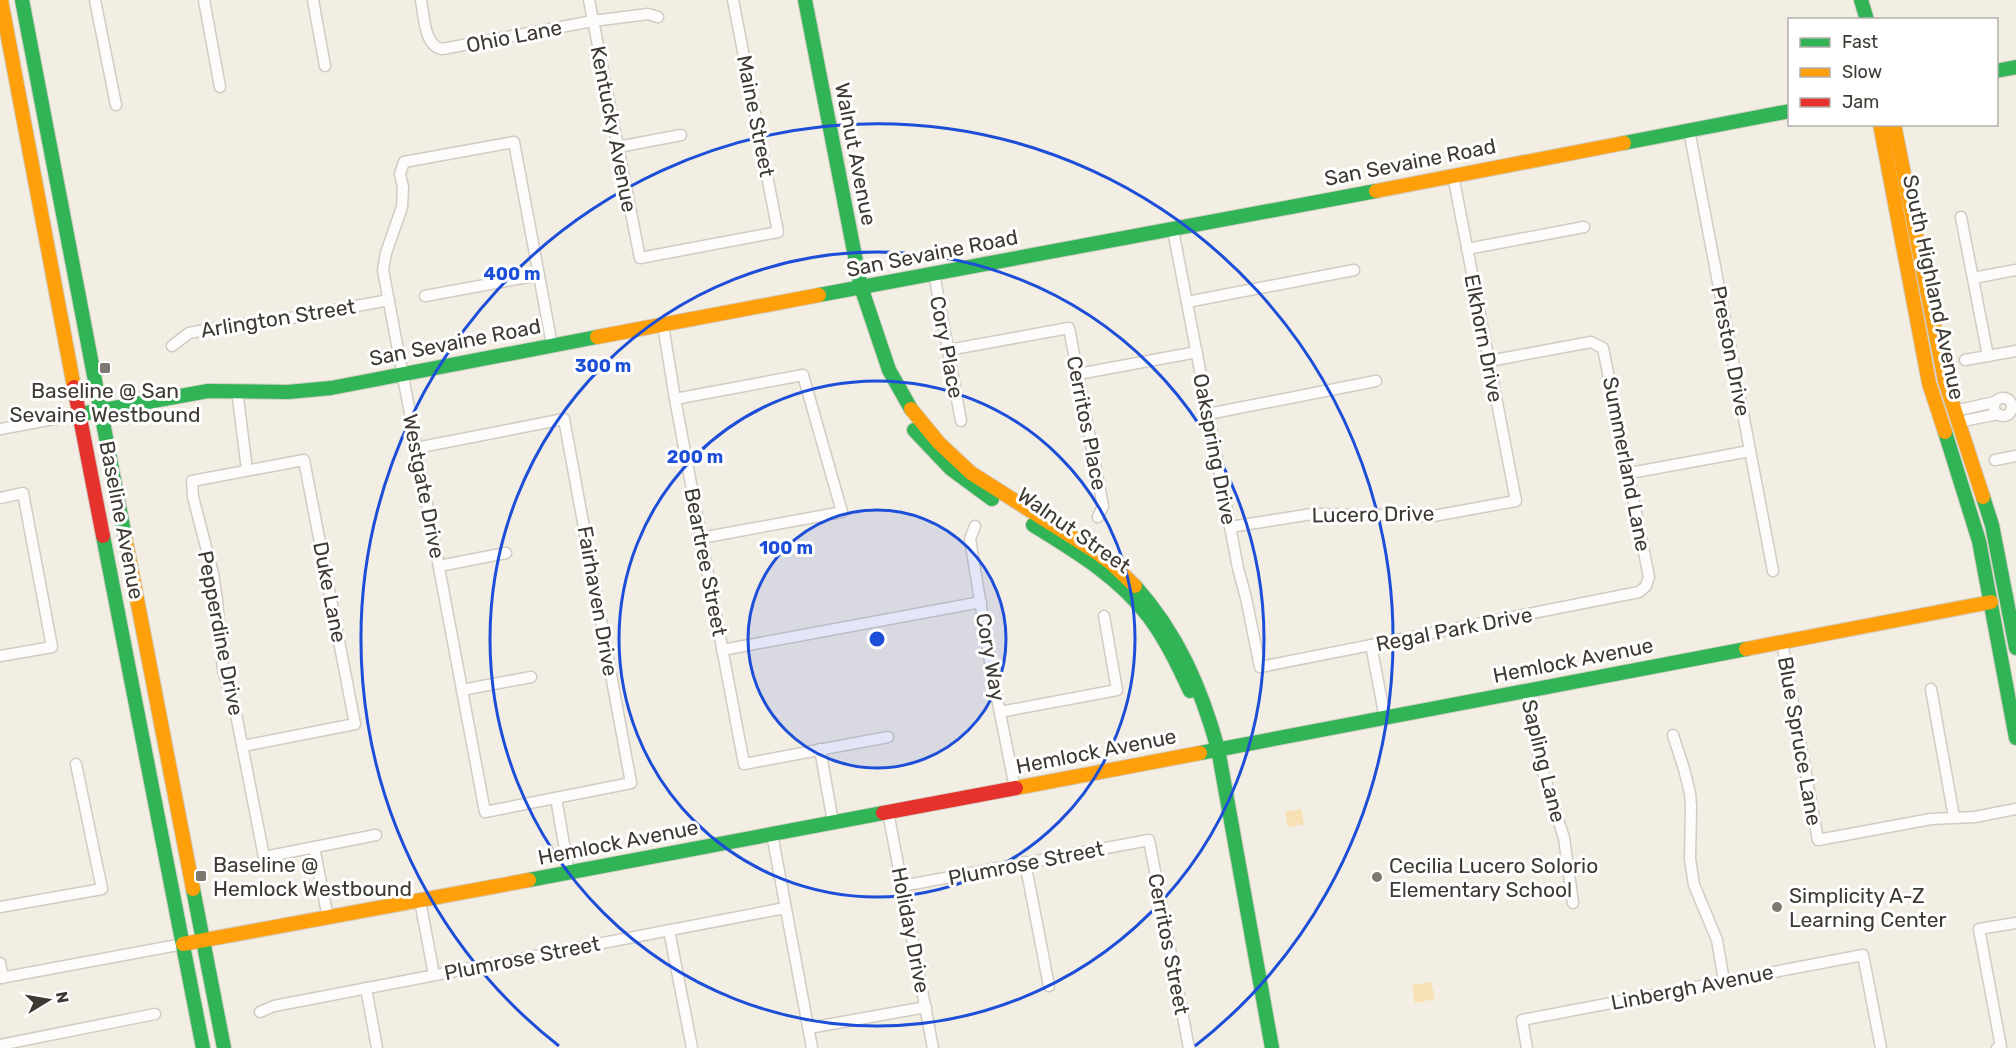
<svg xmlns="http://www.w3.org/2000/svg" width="2016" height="1048" font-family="Rubik,sans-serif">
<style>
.green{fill:#f7e0b3}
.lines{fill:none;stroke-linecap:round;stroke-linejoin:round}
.street-casing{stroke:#d1ccc3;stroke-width:13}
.fast-casing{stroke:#d1ccc3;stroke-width:16}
.slow-casing{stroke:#d1ccc3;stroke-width:16}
.jam-casing{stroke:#d1ccc3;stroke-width:16}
.street{stroke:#fdfcfb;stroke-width:10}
.fast{stroke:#30b455;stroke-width:14}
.slow{stroke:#ff9f0a;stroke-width:14}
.jam{stroke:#e5322d;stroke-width:14}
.ring{fill:none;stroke:#1d4ed8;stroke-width:3}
.poi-dot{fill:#7d7870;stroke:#fff;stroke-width:2}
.labels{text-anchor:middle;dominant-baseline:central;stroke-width:6;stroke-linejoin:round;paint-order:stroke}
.street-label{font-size:21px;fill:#3e3932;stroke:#fff}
.poi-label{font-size:21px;fill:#3e3932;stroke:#fff;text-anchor:start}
.centre{fill:#1d4ed8;stroke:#fff;stroke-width:3}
.ring-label{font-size:18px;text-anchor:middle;font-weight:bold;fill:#1d4ed8;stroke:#fff;stroke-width:6;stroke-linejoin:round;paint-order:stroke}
</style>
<rect width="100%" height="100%" fill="#f3eee3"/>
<g class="green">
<polygon points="1301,809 1304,824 1288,827 1285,812"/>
<polygon points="1431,982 1435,999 1415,1003 1412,985"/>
</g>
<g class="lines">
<g class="street-casing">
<g id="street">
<polyline points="95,0 116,105"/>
<polyline points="204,0 220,87"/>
<polyline points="313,0 325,66"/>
<path d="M421,0C424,15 424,46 442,49L593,21L648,14L658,17"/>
<polyline points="589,0 640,258 778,232 733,0"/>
<polyline points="1689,130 1773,571"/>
<polyline points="618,147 681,135"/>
<polyline points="1961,217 1988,356"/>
<polyline points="1173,230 1238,568 1246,598 1260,667 1639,592 1646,586 1649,577 1603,348 1591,342 1489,361"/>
<polyline points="1467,249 1584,227"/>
<polyline points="934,273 961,421"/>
<polyline points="1973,278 2016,270"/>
<polyline points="425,296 539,275"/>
<polyline points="1187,302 1354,270"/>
<polyline points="663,325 675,399 744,764 888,737"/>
<polyline points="172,346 189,333 233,325 264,323 389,300"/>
<polyline points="948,350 1069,328 1103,506 1098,517"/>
<polyline points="1965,360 2016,351"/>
<polyline points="1078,374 1197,352"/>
<polyline points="237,390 247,470"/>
<circle cx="2003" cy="407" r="9"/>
<polyline points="675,399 803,375 842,512 701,538"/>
<polyline points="1954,411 1995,402"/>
<polyline points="1208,414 1376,381"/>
<polyline points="1958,422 1998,414"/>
<polyline points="0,429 81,414"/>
<polyline points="416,448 564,419 631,783 485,812 383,270 386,253 402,207 403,187 400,174 404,162 514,142 552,345"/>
<polyline points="1995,460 2016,456"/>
<polyline points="1630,473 1750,451"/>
<polyline points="0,498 23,493 52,647 0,656"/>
<polyline points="975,526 970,539 991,668 1015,788"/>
<polyline points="1230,527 1312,514 1433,516 1516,501 1453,175"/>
<polyline points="439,566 506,553"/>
<polyline points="1782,642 1818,840 1931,819 1975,817 2016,809"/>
<polyline points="1371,645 1385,718"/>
<polyline points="722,650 981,602"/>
<polyline points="1931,689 1954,817"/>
<polyline points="462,690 531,677"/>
<polyline points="1526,690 1540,763 1564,838 1573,903"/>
<polyline points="1000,712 1117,690 1104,616"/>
<polyline points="1673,735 1684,769 1690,793 1691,807 1690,859 1694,885 1717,940 1724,981"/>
<polyline points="243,746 355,724 304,460 192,481 193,497 213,574 217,600 223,670 235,709 264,857 376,835"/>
<polyline points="820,749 833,822"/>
<polyline points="556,798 569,873"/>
<polyline points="888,812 933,1048"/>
<polyline points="772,834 812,1048"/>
<polyline points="314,847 328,918"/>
<polyline points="1025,862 1049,986"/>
<polyline points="902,886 1149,840 1189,1048"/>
<polyline points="420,901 434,975"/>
<polyline points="0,907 102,889 76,764"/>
<polyline points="669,930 692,1048"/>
<polyline points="0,963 3,978"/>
<polyline points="0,978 183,944"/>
<polyline points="366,988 377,1048"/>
<polyline points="260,1012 274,1006 785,908"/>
<polyline points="809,1028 926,1007"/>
<polyline points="0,1045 155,1014"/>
<polyline points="1527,1048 1522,1020 1863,955 1881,1048"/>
<polyline points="1997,1048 2001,1047 1979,929 2016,923"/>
</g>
</g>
<g class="fast-casing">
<g id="fast">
<polyline points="22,0 125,537"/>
<polyline points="805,0 861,287 889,370 911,409"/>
<polyline points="1861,0 1867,20"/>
<polyline points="1996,71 2016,67"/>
<polyline points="1624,143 1790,111"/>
<polyline points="819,295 1376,191"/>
<polyline points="81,414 208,391 288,392 331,388 597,337"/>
<polyline points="914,430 950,468 992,499"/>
<polyline points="1945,432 1979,541 2016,738"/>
<polyline points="1983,497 1992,525 2016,648"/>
<path d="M1033,525C1075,551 1119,577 1149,617C1166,640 1178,665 1190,691"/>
<polyline points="103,536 203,1048"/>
<path d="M1135,586C1178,634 1201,688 1218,749L1272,1048"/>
<polyline points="1200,753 1746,649"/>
<polyline points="529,880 883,813"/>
<polyline points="193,889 224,1048"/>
</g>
</g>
<g class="slow-casing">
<g id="slow">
<polyline points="1,0 74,387"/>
<polyline points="1880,124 1929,383 1945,432"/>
<polyline points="1894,124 1945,381 1983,497"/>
<polyline points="1376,191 1624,143"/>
<polyline points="597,337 819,295"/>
<polyline points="911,409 939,443 971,473 1096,552 1111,563 1135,586"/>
<polyline points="125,537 193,889"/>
<polyline points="1746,649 1991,602"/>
<polyline points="1016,788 1200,753"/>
<polyline points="183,944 529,880"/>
</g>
</g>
<g class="jam-casing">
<g id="jam">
<polyline points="74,387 103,536"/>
<polyline points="883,813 1016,788"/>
</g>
</g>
<use href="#street" class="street"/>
<use href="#fast" class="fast"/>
<use href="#slow" class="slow"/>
<use href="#jam" class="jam"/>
</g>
<circle cx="877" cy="639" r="129" fill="#1d4ed8" fill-opacity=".12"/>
<g class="ring">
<circle cx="877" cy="639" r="129"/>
<circle cx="877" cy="639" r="258"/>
<circle cx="877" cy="639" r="387"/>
<path d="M559 1046A516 516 0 1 1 1195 1046"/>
</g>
<g class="poi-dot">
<rect x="99" y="362" width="12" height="12" rx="3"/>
<rect x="195" y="870" width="12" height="12" rx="3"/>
<circle cx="1377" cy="877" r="6"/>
<circle cx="1777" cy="907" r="6"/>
</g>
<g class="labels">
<g class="street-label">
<text transform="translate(514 36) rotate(-11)">Ohio Lane</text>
<text transform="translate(756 116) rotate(79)">Maine Street</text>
<text transform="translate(614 129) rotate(79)">Kentucky Avenue</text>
<text transform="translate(856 154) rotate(79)">Walnut Avenue</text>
<text transform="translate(1410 162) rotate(-11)">San Sevaine Road</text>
<text transform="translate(932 253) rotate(-11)">San Sevaine Road</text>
<text transform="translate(1934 287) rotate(78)">South Highland Avenue</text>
<text transform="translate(278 318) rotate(-9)">Arlington Street</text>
<text transform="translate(1484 338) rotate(79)">Elkhorn Drive</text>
<text transform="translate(455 342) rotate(-11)">San Sevaine Road</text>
<text transform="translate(947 347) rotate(79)">Cory Place</text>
<text transform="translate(1731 351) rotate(79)">Preston Drive</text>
<text transform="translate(1087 423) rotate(79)">Cerritos Place</text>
<text transform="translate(1215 449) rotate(79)">Oakspring Drive</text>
<text transform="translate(1627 464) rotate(79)">Summerland Lane</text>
<text transform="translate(424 486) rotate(79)">Westgate Drive</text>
<text transform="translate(1373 514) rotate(-1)">Lucero Drive</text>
<text transform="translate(122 520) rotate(79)">Baseline Avenue</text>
<text transform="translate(1074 530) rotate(35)">Walnut Street</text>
<text transform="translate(706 562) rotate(79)">Beartree Street</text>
<text transform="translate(330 592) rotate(79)">Duke Lane</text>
<text transform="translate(598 601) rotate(80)">Fairhaven Drive</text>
<text transform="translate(1454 629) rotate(-11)">Regal Park Drive</text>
<text transform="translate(221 633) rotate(79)">Pepperdine Drive</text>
<text transform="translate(991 657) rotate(80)">Cory Way</text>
<text transform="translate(1573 660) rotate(-11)">Hemlock Avenue</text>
<text transform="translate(1800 741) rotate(80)">Blue Spruce Lane</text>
<text transform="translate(1096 751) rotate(-11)">Hemlock Avenue</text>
<text transform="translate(1544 761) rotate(76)">Sapling Lane</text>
<text transform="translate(618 842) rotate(-11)">Hemlock Avenue</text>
<text transform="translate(1026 863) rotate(-11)">Plumrose Street</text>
<text transform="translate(911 930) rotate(79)">Holiday Drive</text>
<text transform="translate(1169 944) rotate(79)">Cerritos Street</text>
<text transform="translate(522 958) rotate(-11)">Plumrose Street</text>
<text transform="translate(1692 987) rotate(-11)">Linbergh Avenue</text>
</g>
<g class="poi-label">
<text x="105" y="390" text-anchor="middle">Baseline @ San<tspan x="105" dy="24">Sevaine Westbound</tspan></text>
<text x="213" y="864">Baseline @<tspan x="213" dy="24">Hemlock Westbound</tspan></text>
<text x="1389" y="865">Cecilia Lucero Solorio<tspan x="1389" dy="24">Elementary School</tspan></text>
<text x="1789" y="895">Simplicity A-Z<tspan x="1789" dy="24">Learning Center</tspan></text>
</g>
</g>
<circle cx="877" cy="639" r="9" class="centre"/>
<g class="ring-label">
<text x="512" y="280">400 m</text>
<text x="603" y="372">300 m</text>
<text x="695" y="463">200 m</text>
<text x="786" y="554">100 m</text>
</g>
<rect x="1788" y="18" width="210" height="108" fill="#ffffff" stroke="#b2b0ad" stroke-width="1.5"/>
<rect x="1800" y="38" width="30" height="9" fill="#30b455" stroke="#b2b0ad" stroke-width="1.5"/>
<text x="1842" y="48" font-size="18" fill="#3e3932">Fast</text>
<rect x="1800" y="68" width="30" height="9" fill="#ff9f0a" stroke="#b2b0ad" stroke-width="1.5"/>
<text x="1842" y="78" font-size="18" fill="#3e3932">Slow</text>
<rect x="1800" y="98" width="30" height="9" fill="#e5322d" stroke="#b2b0ad" stroke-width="1.5"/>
<text x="1842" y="108" font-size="18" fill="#3e3932">Jam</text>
<g transform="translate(48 1000) rotate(79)" stroke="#ffffff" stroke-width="4.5" paint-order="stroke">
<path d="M0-4.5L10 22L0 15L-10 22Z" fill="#3e3932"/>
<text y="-9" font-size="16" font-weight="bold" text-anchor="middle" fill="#3e3932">N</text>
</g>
</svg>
